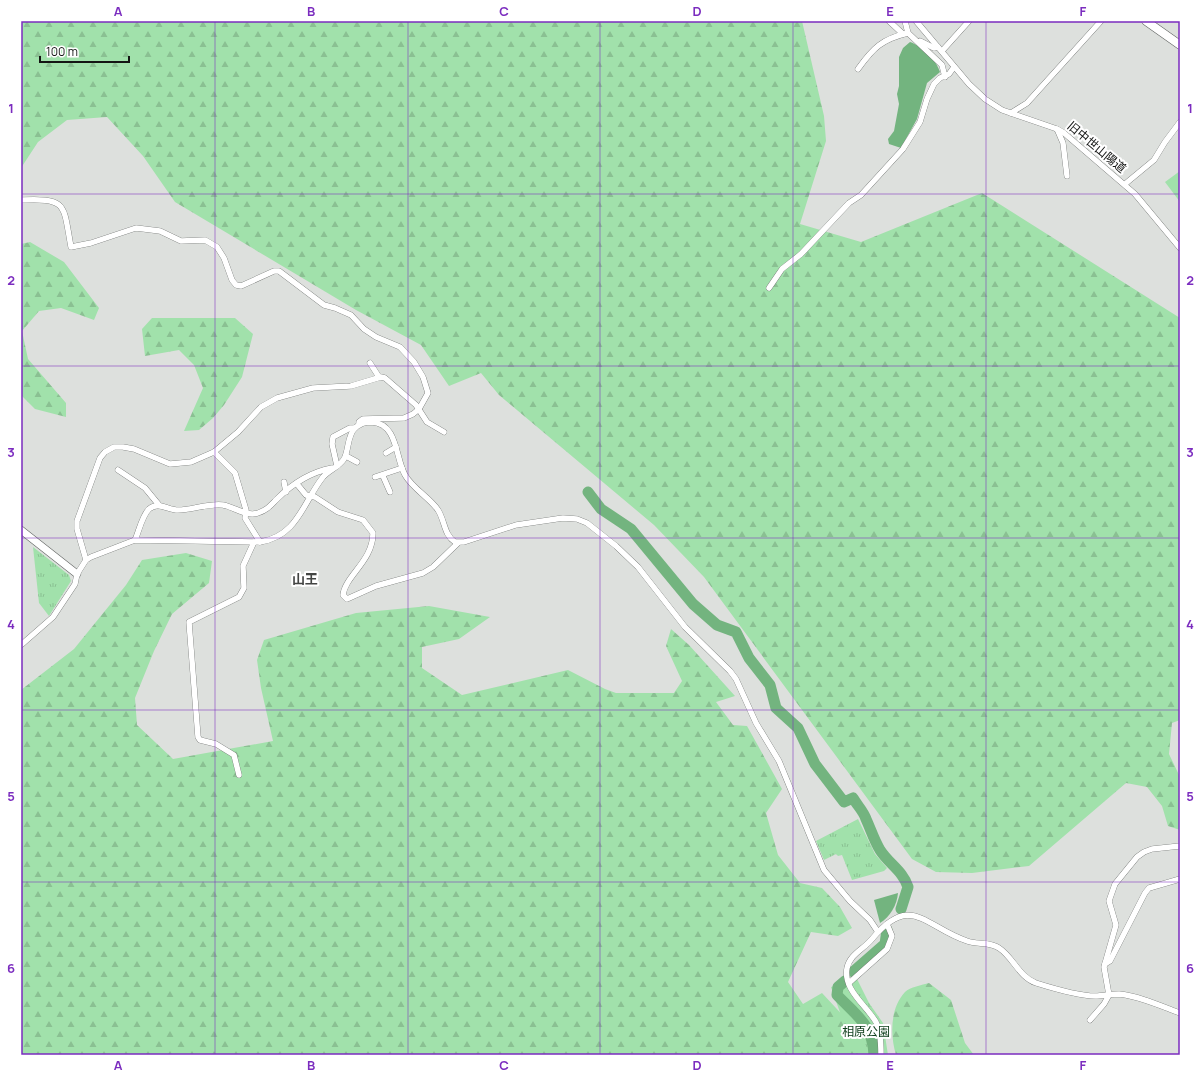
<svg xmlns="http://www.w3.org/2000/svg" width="1201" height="1076" font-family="Manrope,'Noto Sans JP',sans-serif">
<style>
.forest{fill:url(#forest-firs)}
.park{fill:url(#park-tufts)}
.pitch{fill:#a1e1ab}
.water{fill:#73b47f}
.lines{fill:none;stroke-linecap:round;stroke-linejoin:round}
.river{stroke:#73b47f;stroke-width:11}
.minor-casing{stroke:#616462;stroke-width:6}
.tertiary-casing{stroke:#616462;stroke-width:8}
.secondary-casing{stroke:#616462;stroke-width:9}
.minor{stroke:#fff;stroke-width:5.5}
.tertiary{stroke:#fff;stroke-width:7}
.secondary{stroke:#fff;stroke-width:8}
.grid{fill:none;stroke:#7b2cbf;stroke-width:1;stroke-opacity:0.55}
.labels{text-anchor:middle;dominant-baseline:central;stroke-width:4;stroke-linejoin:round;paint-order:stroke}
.street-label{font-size:12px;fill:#141514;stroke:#fff}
.park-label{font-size:12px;fill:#11401e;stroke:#fff}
.neighbourhood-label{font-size:13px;font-weight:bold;fill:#434543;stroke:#fff}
.neatline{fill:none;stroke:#7b2cbf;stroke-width:1.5}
.grid-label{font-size:13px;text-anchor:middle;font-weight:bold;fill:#7b2cbf}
</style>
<defs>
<pattern id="forest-firs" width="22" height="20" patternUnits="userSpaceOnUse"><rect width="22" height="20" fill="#a1e1ab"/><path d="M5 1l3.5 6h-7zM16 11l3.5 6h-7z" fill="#8ac092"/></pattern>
<pattern id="park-tufts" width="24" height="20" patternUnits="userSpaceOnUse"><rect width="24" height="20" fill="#a1e1ab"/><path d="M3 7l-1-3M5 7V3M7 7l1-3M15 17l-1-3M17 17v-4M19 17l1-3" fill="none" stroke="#8ac092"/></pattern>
</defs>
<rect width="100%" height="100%" fill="#dde0dd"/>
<g class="forest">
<polygon points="21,21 802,21 824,116 826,141 800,224 861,242 982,193 1180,318 1180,720 1172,723 1169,754 1180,777 1180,830 1168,826 1162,806 1147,787 1126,783 1029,866 972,873 936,872 912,859 704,577 654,525 499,395 481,373 449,386 421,345 356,310 175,202 143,156 107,117 67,120 38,142 21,168"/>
<polygon points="30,242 64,262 99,308 94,320 61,308 39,311 22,331 28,359 66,403 66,417 35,409 21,395 21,244"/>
<polygon points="152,318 235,318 253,334 242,377 224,405 213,418 199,430 184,431 203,388 194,365 179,350 145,356 142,329"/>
<polygon points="186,553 212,561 209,583 172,614 154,651 135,698 137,725 173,759 273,741 261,688 257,660 264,640 356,613 429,606 490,617 459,639 422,647 422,668 462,695 568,670 605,689 616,693 674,693 682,681 666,646 671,629 689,645 735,696 716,702 733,725 747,726 782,789 766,813 778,855 800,883 822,888 840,907 852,928 838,936 811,932 788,982 803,1004 822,993 849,1022 863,1055 21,1055 21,690 74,649 126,585 142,560"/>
<path d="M929,983L951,1000L965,1043L974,1055H896C890,1035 890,1008 905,992C910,987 922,985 929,983Z"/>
</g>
<g class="park">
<polygon points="33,547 69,575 71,581 49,616 39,603"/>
<polygon points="858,819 875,854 887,868 884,871 852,880 842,855 838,856 836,854 824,860 816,841"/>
<polygon points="857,979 869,1003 883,1023 888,1055 855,1055 831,987"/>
</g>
<polygon class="pitch" points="1180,171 1180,202 1165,182"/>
<g class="water">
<path d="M910,42C922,46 936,59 940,72L927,83L917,119L901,148L889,144L888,139L894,131L899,104L897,94L899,86V57L903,48Z"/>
<path d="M898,893C897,905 890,917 880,923L874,900Z"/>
</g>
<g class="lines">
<g class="river">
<path d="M588,492L601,509L631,529L693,604L717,625L736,632L749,658L770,685L776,708L798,728L815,764L844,802L853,798C857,805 864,812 866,819C871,830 874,840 880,850C889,864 903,871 908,887L901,909"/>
<polyline points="853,972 885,944 887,930"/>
<path d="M845,981L838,987L837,995C856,1015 873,1025 874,1055"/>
</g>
<g class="minor-casing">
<g id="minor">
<polyline points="889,21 903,34"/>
<polyline points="905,21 908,33 942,65 945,77"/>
<polyline points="916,21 969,84 985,99 1002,110 1057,129 1064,133 1135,194 1180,248"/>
<polyline points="920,41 934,48 938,47"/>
<polyline points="942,51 969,21"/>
<path d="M858,69C873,48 882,39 908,33"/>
<polyline points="1011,113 1027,103 1101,21"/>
<polyline points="1057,129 1063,143 1067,176"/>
<polyline points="1125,184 1154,160 1165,142 1180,122"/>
<path d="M21,200C68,198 63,204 71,247L91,243L136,228L160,231L181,241L205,240L217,247L224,258L232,280L236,285L241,286L274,271H279L324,305L335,308L351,315L364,329L376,337L400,347L414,362L423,377L428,393L419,409L413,414L404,418L363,419L359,422V425"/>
<polyline points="769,288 782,269 801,254 849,203 861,195 903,149 920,122 927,99 934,84 940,78 949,74 954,67"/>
<polyline points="370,363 379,377"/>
<polyline points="214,452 235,473 246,510 245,518 260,542"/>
<polyline points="386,453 396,447"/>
<polyline points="346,456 357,462"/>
<polyline points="337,466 332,444 333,437 350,428 355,428"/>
<polyline points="118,470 145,488 159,505"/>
<polyline points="383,476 390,492"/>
<polyline points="375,477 402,468"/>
<polyline points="284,482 286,492"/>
<path d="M297,484L306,495L315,497L338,512L363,520L373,533C373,561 345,576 343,595L347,599L376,586L423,573L433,567L458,543"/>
<path d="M135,540C139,531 142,516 149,509C158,501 168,510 178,510C192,510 209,503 223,505C234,507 247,517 258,513C267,510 270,506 277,499C292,484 311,472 332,468"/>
<polyline points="86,560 77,529 77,521 100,458 105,452 114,447 123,447 134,449 170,464 191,462 214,452 238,432 261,407 277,398 313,388 351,386 381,377 385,378 416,405 427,422 444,432"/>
<path d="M21,645L53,617L75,584L77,574L86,560L91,557L135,540L260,542C298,536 303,502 323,477C329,470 339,467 344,459C349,450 347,436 355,428C359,424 366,422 372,422C398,424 395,457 405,475C413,489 429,497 438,510C445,521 444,535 455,542H464L516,525L563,518L577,519L587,523L616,546L638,567L685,627L730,671L736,679L756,723L779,761L824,870L850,901L870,920L878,932"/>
<polyline points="239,775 234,755 216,744 200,740 198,737 189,622 239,597 244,588 243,566 254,542"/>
<polyline points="1105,964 1110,961 1145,893 1149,888 1180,879"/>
<polyline points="849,983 887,949 892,936 887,924"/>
<polyline points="1090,1020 1104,1004 1109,995 1104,967 1116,925 1109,901 1115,884 1137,857 1144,852 1152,849 1180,846"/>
<path d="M881,1055C881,1045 881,1031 876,1022C866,1005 843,990 847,968C850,954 864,949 872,939C911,892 925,927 967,941C977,945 989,941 999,948C1013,957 1019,977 1036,983C1052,988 1078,996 1095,996C1103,996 1111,994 1119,994C1139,996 1161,1006 1180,1013"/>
</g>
</g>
<g class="tertiary-casing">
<polyline id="tertiary" points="21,530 77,574"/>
</g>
<g class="secondary-casing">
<polyline id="secondary" points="1146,21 1180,45"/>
</g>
<use href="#minor" class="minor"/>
<use href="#tertiary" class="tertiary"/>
<use href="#secondary" class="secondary"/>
</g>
<path class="grid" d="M215,21V1055M408,21V1055M600,21V1055M793,21V1055M986,21V1055M21,194H1180M21,366H1180M21,538H1180M21,710H1180M21,882H1180"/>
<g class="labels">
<g class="street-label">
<text transform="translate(1097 147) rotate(40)">旧中世山陽道</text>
</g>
<g class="park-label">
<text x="866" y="1031">相原公園</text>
</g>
<g class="neighbourhood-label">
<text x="305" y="579">山王</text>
</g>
</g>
<rect width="1201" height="1076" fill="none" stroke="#ffffff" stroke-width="44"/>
<path d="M40 56v6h89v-6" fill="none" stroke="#141514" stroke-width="2"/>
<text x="46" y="56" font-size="12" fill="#141514" stroke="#ffffff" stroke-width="3" paint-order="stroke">100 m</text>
<rect x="22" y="22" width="1157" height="1032" class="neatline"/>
<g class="grid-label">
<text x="118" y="16">A</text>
<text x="311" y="16">B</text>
<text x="504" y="16">C</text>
<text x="697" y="16">D</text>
<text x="890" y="16">E</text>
<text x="1083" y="16">F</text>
<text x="11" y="113">1</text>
<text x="1190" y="113">1</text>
<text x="11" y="285">2</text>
<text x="1190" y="285">2</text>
<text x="11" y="457">3</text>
<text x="1190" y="457">3</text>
<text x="11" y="629">4</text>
<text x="1190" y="629">4</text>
<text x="11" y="801">5</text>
<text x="1190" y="801">5</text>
<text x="11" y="973">6</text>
<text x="1190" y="973">6</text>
<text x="118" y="1070">A</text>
<text x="311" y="1070">B</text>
<text x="504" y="1070">C</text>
<text x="697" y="1070">D</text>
<text x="890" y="1070">E</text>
<text x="1083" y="1070">F</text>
</g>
</svg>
